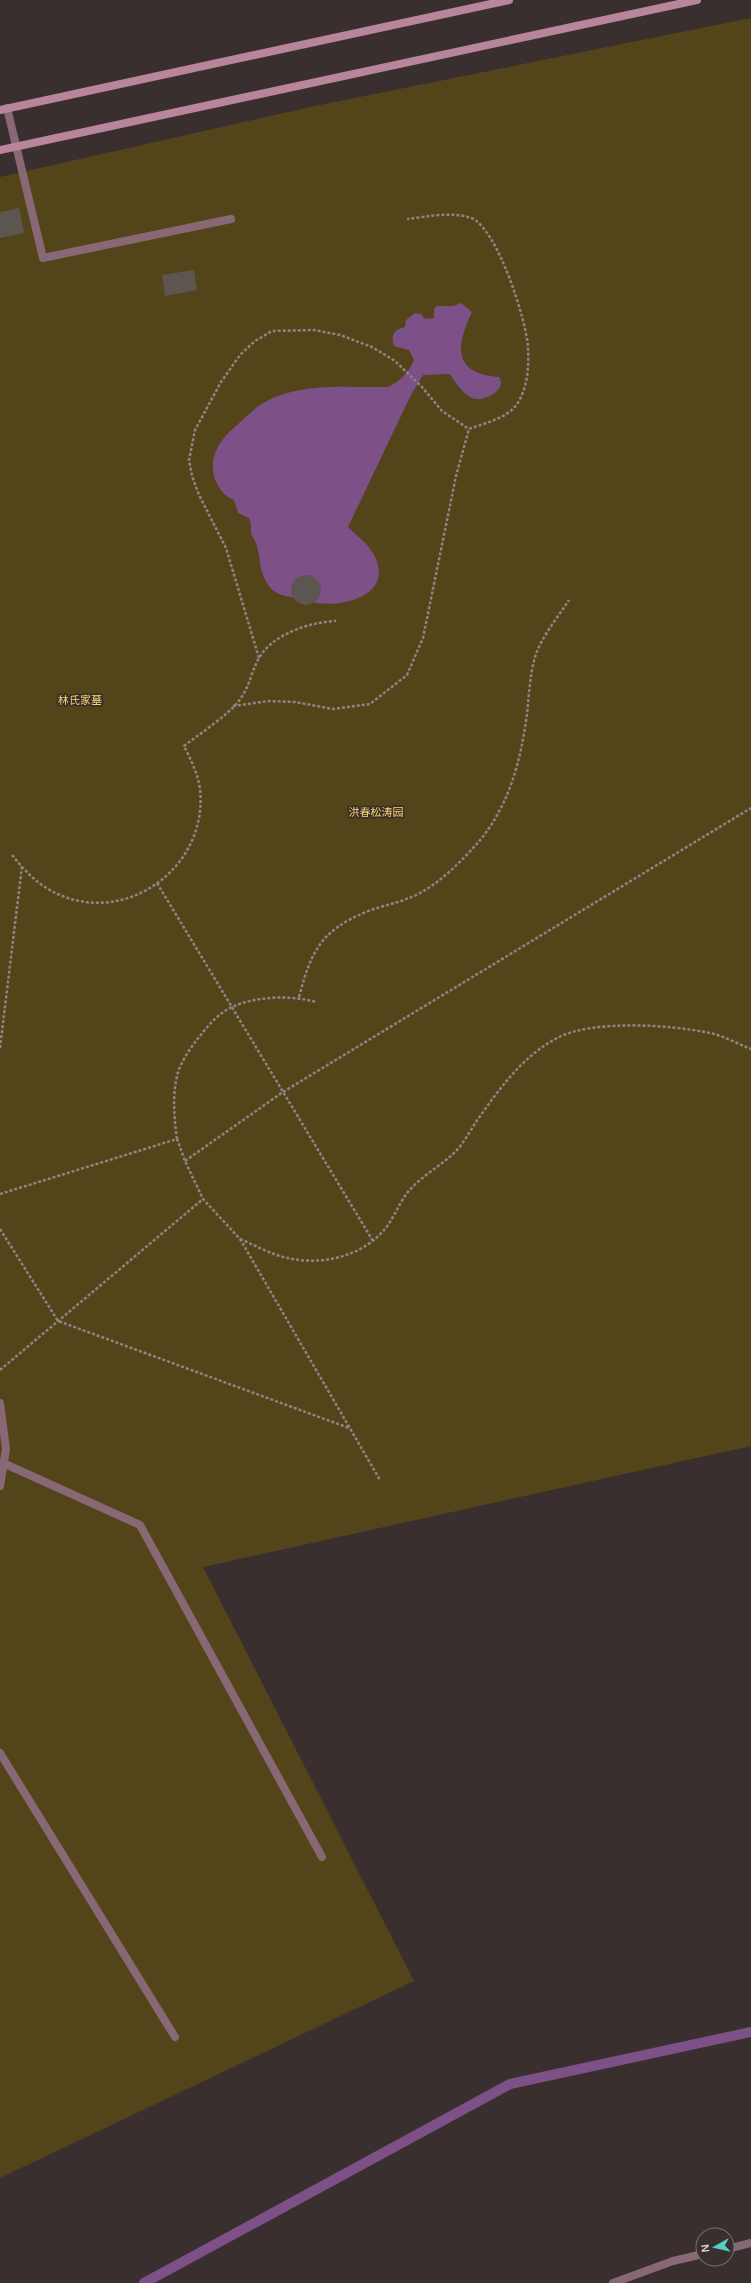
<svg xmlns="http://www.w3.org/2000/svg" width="751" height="2283" font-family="Helvetica,'Noto Sans SC',sans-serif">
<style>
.green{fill:#53441a}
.water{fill:#7d5087}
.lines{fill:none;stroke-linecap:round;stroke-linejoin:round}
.stream{stroke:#7d5087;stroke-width:10}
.building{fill:#5d5550}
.path{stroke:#8d8585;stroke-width:2.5;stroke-dasharray:3 2;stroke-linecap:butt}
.street{stroke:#886875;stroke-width:8}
.secondary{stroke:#b8859a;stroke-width:8}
.labels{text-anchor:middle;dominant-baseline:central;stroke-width:3.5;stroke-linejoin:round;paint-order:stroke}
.park-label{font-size:11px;fill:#fdd66e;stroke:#392f2f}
</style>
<rect width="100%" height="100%" fill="#392f2f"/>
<polygon class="green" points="751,18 751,1446 203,1567 414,1981 0,2178 0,177 315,106"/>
<path class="water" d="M461,303L472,312C456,346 452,373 499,377C508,390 483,403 472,398C462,393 456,383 450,374L423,375L411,395L348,527C358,537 370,545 376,559C391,596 343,607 317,603C310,602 303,600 296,598C286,596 275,595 269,586C259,573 261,561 257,546C256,541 252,538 251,532C251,527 251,523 249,518L238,513L234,500C222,496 213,480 213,469C212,450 223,437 237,425C246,417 256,406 267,401C303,382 349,388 387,387C399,383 409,372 414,360L409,350L394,346C390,333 395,330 405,327L406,320L415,313L421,314L425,319L434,318V309L437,306H453Z"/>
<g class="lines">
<polyline class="stream" points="144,2283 510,2084 751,2032"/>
</g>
<g class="building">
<polygon points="19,208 24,233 0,238 0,212"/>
<polygon points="194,270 197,290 165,296 162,275"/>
<circle cx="306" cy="590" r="15"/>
</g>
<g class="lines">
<g class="path">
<polyline points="259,658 226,548 199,495 192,476 189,460 195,430 221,382 240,355 255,341 272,331 314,330 340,335 372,347 395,361 422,387 442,411 469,429"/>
<path d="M233,706L269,701L295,702L333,709L370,704L407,675L423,638L456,476L469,429C487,422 511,418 520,399C528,383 529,365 528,348C527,322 497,227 471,218C452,211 426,217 407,219"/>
<path d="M12,855C22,867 32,879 45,887C116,933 209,872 200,789C198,774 191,760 184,746C198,735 228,715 238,702C250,687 251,672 259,658C273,634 310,622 336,621"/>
<polyline points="157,883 373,1241"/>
<path d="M299,997C311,952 320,931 366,912C380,906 395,904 409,898C436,888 462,861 481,839C510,803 521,759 527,714C529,695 530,672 536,654C543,635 558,617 569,600"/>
<polyline points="0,1048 22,866"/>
<path d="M177,1139C174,1117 172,1094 178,1072C182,1061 189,1050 196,1041C206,1028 217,1014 232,1007C256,996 291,995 316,1002"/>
<polyline points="185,1161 283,1092 751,808"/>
<polyline points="0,1194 177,1139 185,1161 203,1199 240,1239 380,1480"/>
<polyline points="0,1229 58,1321 349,1428"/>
<path d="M240,1239C252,1244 263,1250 274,1254C312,1268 359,1260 385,1229C394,1218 399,1203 408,1192C421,1176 441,1166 455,1152C464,1143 471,1129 478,1119C500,1088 523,1056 557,1038C593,1019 672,1025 710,1033C724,1036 738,1044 751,1049"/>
<polyline points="0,1370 203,1199"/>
</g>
<g class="street">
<polyline points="7,108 43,258 231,219"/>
<polyline points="0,1403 6,1449 0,1486"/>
<polyline points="3,1463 140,1525 322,1857"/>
<polyline points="0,1753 175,2037"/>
<polyline points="727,2249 751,2243"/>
<polyline points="613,2283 673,2261 703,2254"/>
</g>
<g class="secondary">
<polyline points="0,110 509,0"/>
<polyline points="0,150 697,0"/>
</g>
</g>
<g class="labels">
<g class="park-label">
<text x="80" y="700">林氏家墓</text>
<text x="376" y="812">洪春松涛园</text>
</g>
</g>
<g transform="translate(715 2247) rotate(262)"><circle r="19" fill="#392f2f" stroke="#797070"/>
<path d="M0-3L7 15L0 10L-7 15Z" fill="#57cec2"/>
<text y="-6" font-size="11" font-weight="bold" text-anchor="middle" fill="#d8d2d1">N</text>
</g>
</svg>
